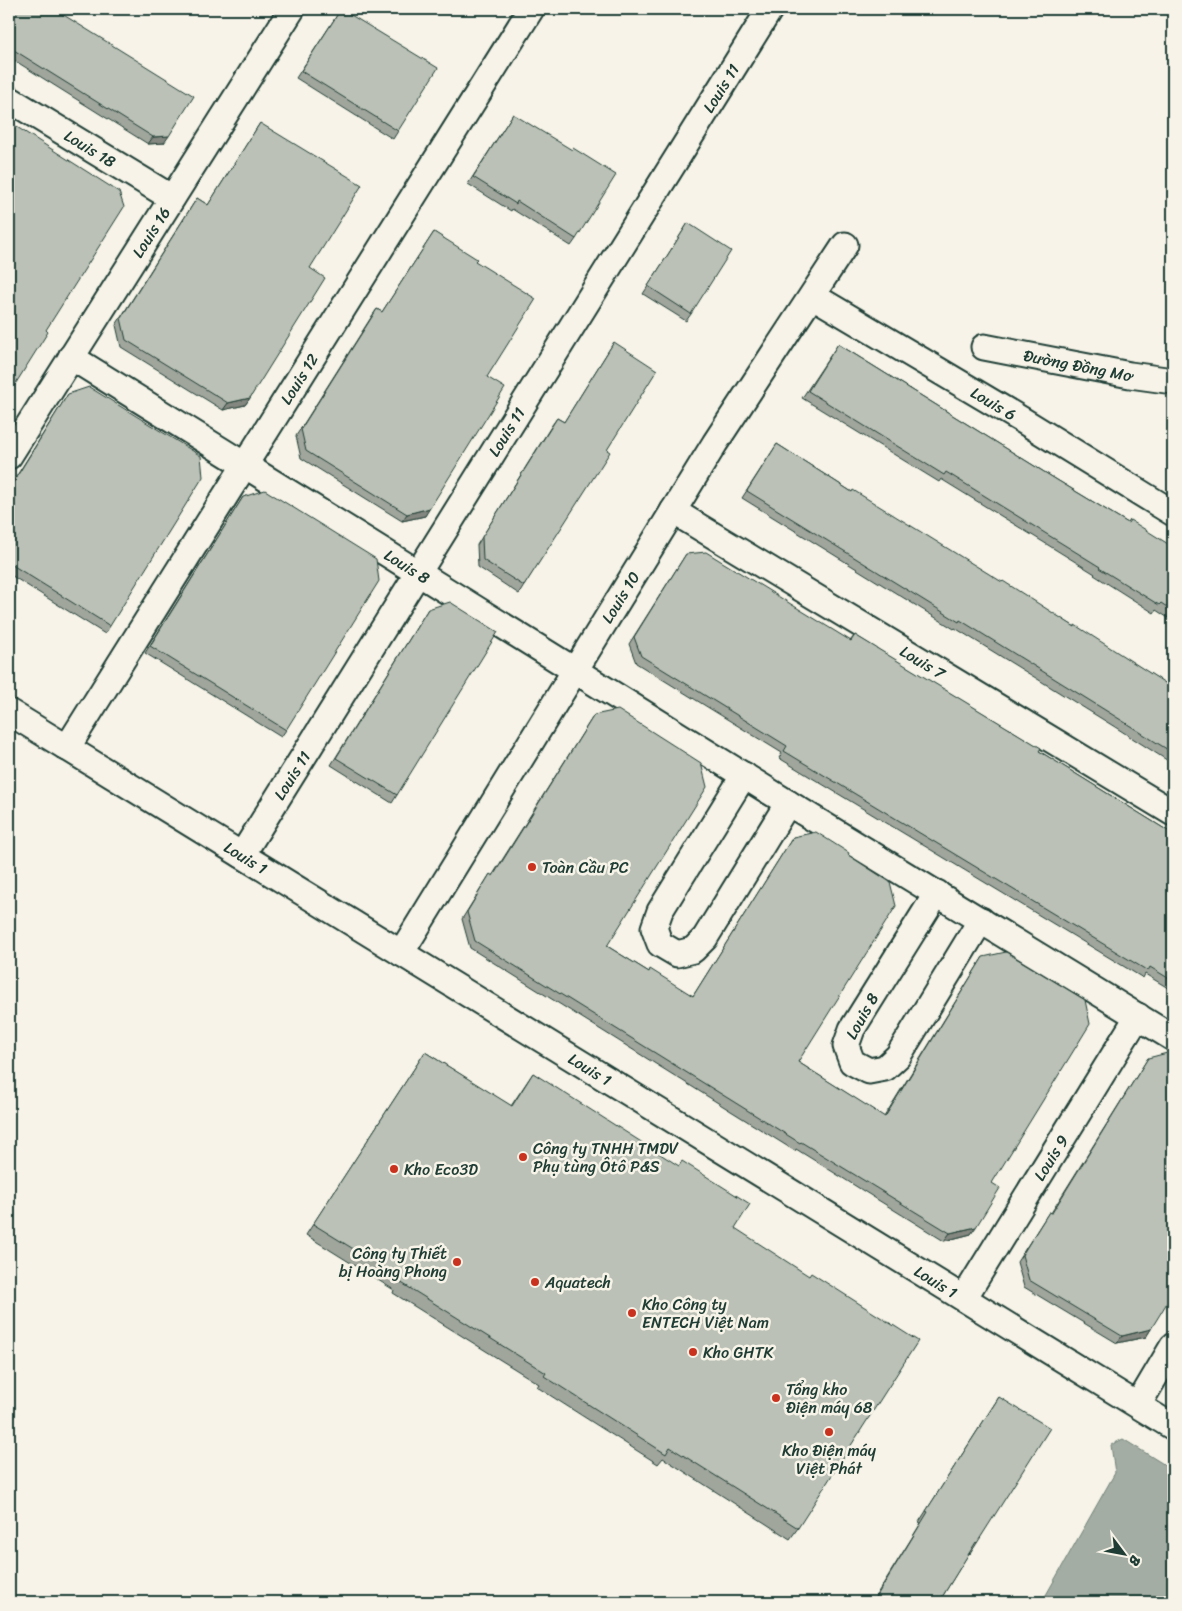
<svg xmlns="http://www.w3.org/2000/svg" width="1182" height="1611" font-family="Sriracha,sans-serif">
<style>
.water{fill:#a4ada3;stroke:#6f8077}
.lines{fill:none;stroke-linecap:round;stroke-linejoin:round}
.minor-casing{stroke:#1f3d34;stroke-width:29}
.minor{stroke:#f7f3e8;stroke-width:25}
.wall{fill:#a1a69d;stroke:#1f3d34}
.shaded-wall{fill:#83877f;stroke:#1f3d34}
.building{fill:#bbc1b6;stroke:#1f3d34}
.poi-dot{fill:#c8321e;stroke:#f7f3e8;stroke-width:2}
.labels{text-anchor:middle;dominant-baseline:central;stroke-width:5;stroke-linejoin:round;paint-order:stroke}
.street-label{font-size:16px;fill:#1f3d34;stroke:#f7f3e8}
.poi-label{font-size:16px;fill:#1f3d34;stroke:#f7f3e8;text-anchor:start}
</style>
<rect width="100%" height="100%" fill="#f7f3e8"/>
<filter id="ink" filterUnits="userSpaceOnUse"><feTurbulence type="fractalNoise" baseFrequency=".02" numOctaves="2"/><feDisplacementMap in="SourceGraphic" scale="10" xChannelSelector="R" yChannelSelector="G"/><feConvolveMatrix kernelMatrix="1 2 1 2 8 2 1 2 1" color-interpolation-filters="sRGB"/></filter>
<g filter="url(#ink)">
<polygon class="water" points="1123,1439 1173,1470 1173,1602 1042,1602 1115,1473 1111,1445"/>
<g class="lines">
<g class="minor-casing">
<g id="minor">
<path id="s1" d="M9,99L172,198"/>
<path id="s2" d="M813,296L1022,420L1173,513"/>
<path id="s3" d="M984,347L1130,375L1173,381"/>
<path id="s4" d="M71,357L788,803L1173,1038"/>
<path id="s5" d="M9,456L292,9"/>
<path id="s6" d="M673,511L1173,813"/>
<path id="s7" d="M9,712L1173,1427"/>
<path id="s8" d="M67,748L531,9"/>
<polyline points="744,775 660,911 654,928 660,944 677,954 693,950 705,938 788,803"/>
<path id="s9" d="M242,855L770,9"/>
<polyline points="937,893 852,1029 846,1046 852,1062 869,1071 885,1068 898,1056 981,920"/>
<path id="s10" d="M401,953L715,443L845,245"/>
<path id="s11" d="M964,1298L1138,1016"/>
<polyline points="1138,1405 1173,1346"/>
</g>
</g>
<use href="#minor" class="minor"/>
</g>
<g class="wall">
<polygon points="9,9 164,143 148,144 9,57"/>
<polygon points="341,9 398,131 393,139 296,78"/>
<polygon points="513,114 576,239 571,246 512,209 511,211 468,184"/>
<polygon points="260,123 310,268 250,398 245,405 223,410 121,347 116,325 197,198 208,205"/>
<polygon points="688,223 691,314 686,321 643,294"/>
<polygon points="434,232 475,261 487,377 425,516 402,521 301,458 296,436 372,316 377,309 382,312"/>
<polygon points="614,342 607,450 519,594 478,567 477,545 552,425 557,418 564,422"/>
<polygon points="838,344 1057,480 1128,523 1173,547 1173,621 1156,610 1154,613 1094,575 1095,574 941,479 939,482 802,398"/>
<polygon points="68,394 110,626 105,634 9,574 9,488"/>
<polygon points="777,444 852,492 1075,627 1173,688 1173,764 1115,727 955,628 954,629 742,498"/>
<polygon points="243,497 286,730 281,737 145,653"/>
<polygon points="686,554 850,641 855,635 1039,751 1173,834 1173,991 1145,974 1143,978 779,758 782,753 636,663 629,644"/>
<polygon points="428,609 397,795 392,803 331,765"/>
<polygon points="594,715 607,946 649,972 693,996 793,837 848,855 798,1062 884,1117 983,957 992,1183 971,1234 944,1241 796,1149 795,1151 470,948 462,919 490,874 492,876"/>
<polygon points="425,1052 511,1106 533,1073 735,1228 798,1528 790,1539 663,1458 658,1464 537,1387 539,1384 393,1293 394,1290 306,1235"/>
<polygon points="1148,1058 1151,1329 1146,1337 1117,1343 1024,1287 1017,1262 1049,1212 1051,1213"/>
<polygon points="999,1397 977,1543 970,1554 969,1553 939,1602 872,1602 921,1523 919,1522"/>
</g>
<g class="shaded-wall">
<polygon points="169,136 164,143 148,144 153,137"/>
<polygon points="250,398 245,405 223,410 228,403"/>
<polygon points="430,508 425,516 402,521 407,514"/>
<polygon points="976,1227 971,1234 944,1241 950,1233"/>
<polygon points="1151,1329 1146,1337 1117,1343 1122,1336"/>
</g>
<g class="building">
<polygon points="9,9 54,9 194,96 169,136 153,137 9,47"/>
<polygon points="341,9 438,68 398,131 301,71"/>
<polygon points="513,114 572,150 573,148 616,175 576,239 517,201 516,204 473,177"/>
<polygon points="9,122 119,192 124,207 46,330 48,332 9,394"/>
<polygon points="260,123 362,185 310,268 325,278 250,398 228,403 126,340 121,318 197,198 208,205"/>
<polygon points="688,223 731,251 691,314 648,286"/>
<polygon points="434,232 477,259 475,261 536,299 487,377 505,388 430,508 407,514 306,451 301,429 377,309 382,312"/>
<polygon points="614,342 657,370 607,450 610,452 524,586 483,560 482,537 557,418 564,422"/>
<polygon points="838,344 1057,480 1128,523 1130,520 1173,547 1173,611 1161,603 1159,605 1099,568 1100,567 946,472 944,475 808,391"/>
<polygon points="89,387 201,456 203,477 110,626 9,563 9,489 68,394"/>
<polygon points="777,444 852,492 853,490 1002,582 1003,581 1075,627 1075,625 1173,688 1173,753 1121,720 960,620 959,622 747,491"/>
<polygon points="265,490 376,559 379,581 286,730 150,646 243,497"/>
<polygon points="706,552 851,641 855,635 1041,748 1039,751 1173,834 1173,981 1150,967 1148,971 784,751 787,746 641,656 634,637 686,554"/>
<polygon points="450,602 498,632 397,795 336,758 428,609"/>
<polygon points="618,710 701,763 707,787 607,946 649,972 650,969 693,996 793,837 816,832 849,853 848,855 890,882 896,906 798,1062 885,1117 983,957 1006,952 1085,1000 1090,1024 992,1183 1000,1188 976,1227 950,1233 801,1142 800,1143 475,941 467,912 490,874 493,876 594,715"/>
<polygon points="425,1052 512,1106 533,1073 679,1166 682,1161 750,1204 735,1228 809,1276 811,1273 918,1341 798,1528 670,1447 666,1454 544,1376 546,1373 400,1282 402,1279 313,1224"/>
<polygon points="1171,1052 1173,1054 1173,1293 1151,1329 1122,1336 1029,1280 1022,1255 1049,1212 1052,1213 1148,1058"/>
<polygon points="999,1397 1050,1428 977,1543 976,1542 939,1602 873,1602 928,1512 926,1511"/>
</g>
</g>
<g class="poi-dot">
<circle cx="532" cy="867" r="5"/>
<circle cx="523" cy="1157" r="5"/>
<circle cx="394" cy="1169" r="5"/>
<circle cx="457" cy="1262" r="5"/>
<circle cx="535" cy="1282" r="5"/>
<circle cx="632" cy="1313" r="5"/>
<circle cx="693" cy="1352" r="5"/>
<circle cx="776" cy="1398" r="5"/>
<circle cx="829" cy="1432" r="5"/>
</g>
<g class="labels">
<g class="street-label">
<text stroke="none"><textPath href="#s9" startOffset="904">Louis 11</textPath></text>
<text stroke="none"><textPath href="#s1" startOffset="95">Louis 18</textPath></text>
<text stroke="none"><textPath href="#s5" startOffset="265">Louis 16</textPath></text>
<text stroke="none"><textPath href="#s3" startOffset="96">Đường Đồng Mơ</textPath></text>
<text stroke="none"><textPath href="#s8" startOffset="436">Louis 12</textPath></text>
<text stroke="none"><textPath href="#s2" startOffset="210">Louis 6</textPath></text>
<text stroke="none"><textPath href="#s9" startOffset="499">Louis 11</textPath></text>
<text stroke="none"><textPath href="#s4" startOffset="396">Louis 8</textPath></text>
<text stroke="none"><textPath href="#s10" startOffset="418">Louis 10</textPath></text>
<text stroke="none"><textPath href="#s6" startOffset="292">Louis 7</textPath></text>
<text stroke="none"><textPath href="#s9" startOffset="94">Louis 11</textPath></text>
<text stroke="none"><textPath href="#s7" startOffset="278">Louis 1</textPath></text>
<text transform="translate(862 1016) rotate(-61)">Louis 8</text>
<text stroke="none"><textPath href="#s7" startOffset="682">Louis 1</textPath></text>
<text stroke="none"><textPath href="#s11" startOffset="165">Louis 9</textPath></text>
<text stroke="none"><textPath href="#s7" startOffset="1088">Louis 1</textPath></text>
</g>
<g class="poi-label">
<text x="542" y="867">Toàn Cầu PC</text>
<text x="533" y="1148">Công ty TNHH TMDV<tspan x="533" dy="18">Phụ tùng Ôtô P&amp;S</tspan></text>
<text x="404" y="1169">Kho Eco3D</text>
<text x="447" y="1253" text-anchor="end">Công ty Thiết<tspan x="447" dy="18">bị Hoàng Phong</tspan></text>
<text x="545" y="1282">Aquatech</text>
<text x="642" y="1304">Kho Công ty<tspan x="642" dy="18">ENTECH Việt Nam</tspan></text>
<text x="703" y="1352">Kho GHTK</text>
<text x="786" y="1389">Tổng kho<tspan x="786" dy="18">Điện máy 68</tspan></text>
<text x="829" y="1450" text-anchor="middle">Kho Điện máy<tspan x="829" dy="18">Việt Phát</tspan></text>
</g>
</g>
<rect width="1182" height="1611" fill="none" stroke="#f7f3e8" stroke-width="30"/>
<rect x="15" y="15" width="1152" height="1581" fill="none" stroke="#1f3d34" stroke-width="2" filter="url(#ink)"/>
<g transform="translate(1124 1554) rotate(122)" stroke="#f7f3e8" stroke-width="4" paint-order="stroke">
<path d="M0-4L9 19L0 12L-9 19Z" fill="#1f3d34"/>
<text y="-8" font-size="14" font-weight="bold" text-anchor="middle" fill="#1f3d34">B</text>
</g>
</svg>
